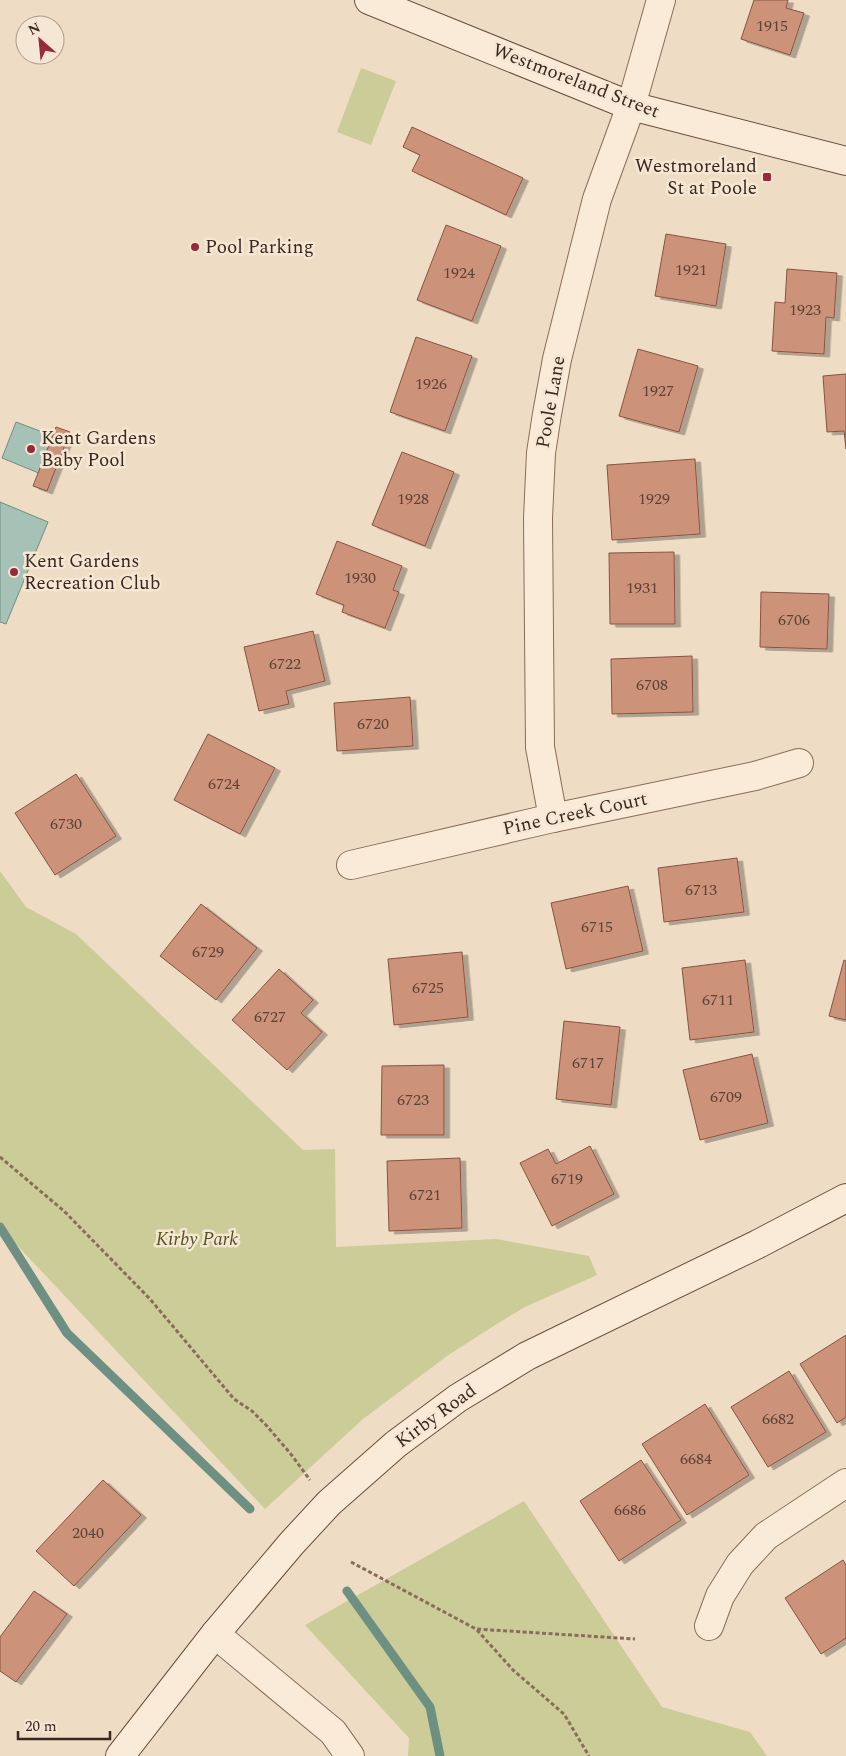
<svg xmlns="http://www.w3.org/2000/svg" width="846" height="1756" font-family="Spectral,serif">
<style>
.green{fill:#cccc98}
.water{fill:#a6c1b6;stroke:#6d9082}
.lines{fill:none;stroke-linecap:round;stroke-linejoin:round}
.stream{stroke:#6d9082;stroke-width:9}
.building{fill:#cc927a;stroke:#885340;filter:url(#shadow)}
.minor-casing{stroke:#896d5a;stroke-width:30}
.secondary-casing{stroke:#6b4e3d;stroke-width:30}
.path{stroke:#896d5a;stroke-width:3;stroke-dasharray:4 2.5;stroke-linecap:butt}
.minor{stroke:#f9ebd7;stroke-width:28}
.secondary{stroke:#f9ebd7;stroke-width:28}
.poi-dot{fill:#982a39;stroke:#f6e7d4;stroke-width:2}
.labels{text-anchor:middle;dominant-baseline:central;stroke-width:5;stroke-linejoin:round;paint-order:stroke}
.number-label{font-size:16px;fill:#5e4235}
.street-label{font-size:19px;fill:#39281e;stroke:#f6e7d4}
.poi-label{font-size:19px;fill:#39281e;stroke:#f6e7d4;text-anchor:start}
.park-label{font-size:19px;font-style:italic;fill:#4f5525;stroke:#f6e7d4}
</style>
<defs>
<filter id="shadow"><feDropShadow dx="5.5" dy="3" stdDeviation="0" flood-color="#0004"/></filter>
</defs>
<rect width="100%" height="100%" fill="#eedcc4"/>
<g class="green">
<polygon points="361,68 396,81 371,145 337,132"/>
<polygon points="0,871 26,907 76,934 303,1150 335,1149 336,1247 496,1239 589,1256 597,1275 525,1307 492,1327 447,1356 363,1419 265,1509 0,1227"/>
<polygon points="524,1501 662,1707 750,1732 767,1756 408,1756 409,1738 305,1625"/>
</g>
<g class="water">
<polygon points="16,422 61,439 46,476 2,458"/>
<polygon points="0,502 48,522 6,624 0,622"/>
</g>
<g class="lines">
<g class="stream">
<polyline points="0,1227 67,1333 250,1509"/>
<polyline points="347,1591 430,1707 440,1756"/>
</g>
</g>
<g class="building">
<polygon points="754,0 788,0 786,8 804,13 790,55 741,39"/>
<polygon points="412,127 523,178 506,215 412,171 420,155 403,147"/>
<polygon points="446,225 501,246 472,321 417,300"/>
<polygon points="666,234 726,244 716,306 655,296"/>
<polygon points="787,269 837,273 834,318 826,317 824,354 772,351 775,302 785,303"/>
<polygon points="416,337 472,356 445,431 390,412"/>
<polygon points="638,349 698,366 679,432 619,416"/>
<polygon points="846,374 846,449 844,431 827,432 823,376"/>
<polygon points="56,427 70,432 47,491 33,486"/>
<polygon points="402,452 454,472 425,546 372,525"/>
<polygon points="695,459 700,534 612,540 607,465"/>
<polygon points="337,541 402,566 393,590 399,592 385,628 342,612 344,605 316,594"/>
<polygon points="674,552 675,624 610,624 609,553"/>
<polygon points="761,592 829,594 827,649 760,647"/>
<polygon points="313,631 325,681 286,691 289,704 259,711 244,647"/>
<polygon points="692,656 693,712 612,714 611,659"/>
<polygon points="410,697 413,746 337,751 334,703"/>
<polygon points="208,734 275,768 240,834 174,800"/>
<polygon points="76,774 116,836 55,875 15,813"/>
<polygon points="737,858 744,912 664,922 658,868"/>
<polygon points="628,886 643,951 566,969 551,903"/>
<polygon points="201,904 257,948 216,1000 160,956"/>
<polygon points="462,952 468,1017 394,1025 388,959"/>
<polygon points="745,960 754,1032 690,1040 682,968"/>
<polygon points="844,960 846,961 846,1020 829,1016"/>
<polygon points="279,969 313,1000 301,1013 322,1032 287,1070 232,1020"/>
<polygon points="564,1021 620,1027 611,1105 556,1099"/>
<polygon points="752,1054 768,1123 700,1140 683,1070"/>
<polygon points="444,1065 444,1135 381,1135 382,1066"/>
<polygon points="590,1146 614,1194 552,1226 520,1163 548,1149 556,1164"/>
<polygon points="460,1158 462,1228 389,1231 387,1161"/>
<polygon points="846,1335 846,1417 837,1423 800,1364"/>
<polygon points="789,1371 826,1432 768,1467 731,1407"/>
<polygon points="705,1404 749,1475 687,1515 642,1444"/>
<polygon points="641,1460 681,1520 619,1561 580,1501"/>
<polygon points="103,1480 141,1515 74,1586 36,1551"/>
<polygon points="843,1560 846,1565 846,1638 821,1654 785,1598"/>
<polygon points="34,1591 67,1614 16,1682 0,1671 0,1637"/>
</g>
<g class="lines">
<g class="minor-casing">
<g id="minor">
<polyline points="553,818 540,747 538,518 541,453 547,414 557,359 597,199 631,106 661,0"/>
<polyline points="351,865 553,818 755,776 799,763"/>
<polyline points="709,1626 720,1596 740,1564 766,1536 846,1483"/>
<polyline points="215,1634 333,1732 350,1756"/>
</g>
</g>
<g class="secondary-casing">
<g id="secondary">
<polyline points="369,0 631,106 846,161"/>
<polyline points="120,1756 215,1634 292,1543 329,1503 396,1444 458,1398 527,1356 758,1244 846,1198"/>
</g>
</g>
<g class="path">
<polyline points="0,1157 64,1211 108,1256 150,1299 234,1399 252,1411 266,1425 290,1453 310,1480"/>
<polyline points="351,1562 476,1629 635,1639"/>
<polyline points="477,1630 513,1670 564,1714 589,1756"/>
</g>
<use href="#minor" class="minor"/>
<use href="#secondary" class="secondary"/>
</g>
<g class="poi-dot">
<rect x="762" y="172" width="10" height="10" rx="2.5"/>
<circle cx="195" cy="247" r="5"/>
<circle cx="31" cy="449" r="5"/>
<circle cx="14" cy="572" r="5"/>
</g>
<g class="labels">
<g class="number-label">
<text x="772" y="26">1915</text>
<text x="691" y="270">1921</text>
<text x="459" y="273">1924</text>
<text x="805" y="310">1923</text>
<text x="431" y="384">1926</text>
<text x="658" y="391">1927</text>
<text x="413" y="499">1928</text>
<text x="654" y="499">1929</text>
<text x="360" y="578">1930</text>
<text x="642" y="588">1931</text>
<text x="794" y="620">6706</text>
<text x="285" y="664">6722</text>
<text x="652" y="685">6708</text>
<text x="373" y="724">6720</text>
<text x="224" y="784">6724</text>
<text x="66" y="824">6730</text>
<text x="701" y="890">6713</text>
<text x="597" y="927">6715</text>
<text x="208" y="952">6729</text>
<text x="428" y="988">6725</text>
<text x="718" y="1000">6711</text>
<text x="270" y="1017">6727</text>
<text x="588" y="1063">6717</text>
<text x="726" y="1097">6709</text>
<text x="413" y="1100">6723</text>
<text x="567" y="1179">6719</text>
<text x="425" y="1195">6721</text>
<text x="778" y="1419">6682</text>
<text x="696" y="1459">6684</text>
<text x="630" y="1510">6686</text>
<text x="88" y="1533">2040</text>
</g>
<g class="street-label">
<text transform="translate(576 81) rotate(21)">Westmoreland Street</text>
<text transform="translate(551 402) rotate(-80)">Poole Lane</text>
<text transform="translate(575 814) rotate(-12)">Pine Creek Court</text>
<text transform="translate(436 1416) rotate(-36)">Kirby Road</text>
</g>
<g class="poi-label">
<text x="757" y="166" text-anchor="end">Westmoreland<tspan x="757" dy="22">St at Poole</tspan></text>
<text x="205" y="247">Pool Parking</text>
<text x="41" y="438">Kent Gardens<tspan x="41" dy="22">Baby Pool</tspan></text>
<text x="24" y="561">Kent Gardens<tspan x="24" dy="22">Recreation Club</tspan></text>
</g>
<g class="park-label">
<text x="197" y="1239">Kirby Park</text>
</g>
</g>
<g transform="translate(40 40) rotate(333)"><circle r="24" fill="#f6e7d4" stroke="#aa9b8b"/>
<path d="M0-4L9 19L0 12L-9 19Z" fill="#982a39"/>
<text y="-8" font-size="14" font-weight="bold" text-anchor="middle" fill="#39281e">N</text>
</g>
<path d="M18 1731v8h92v-8" fill="none" stroke="#39281e" stroke-width="2.5"/>
<text x="25" y="1731" font-size="15" fill="#39281e" stroke="#f6e7d4" stroke-width="4" paint-order="stroke">20 m</text>
</svg>
